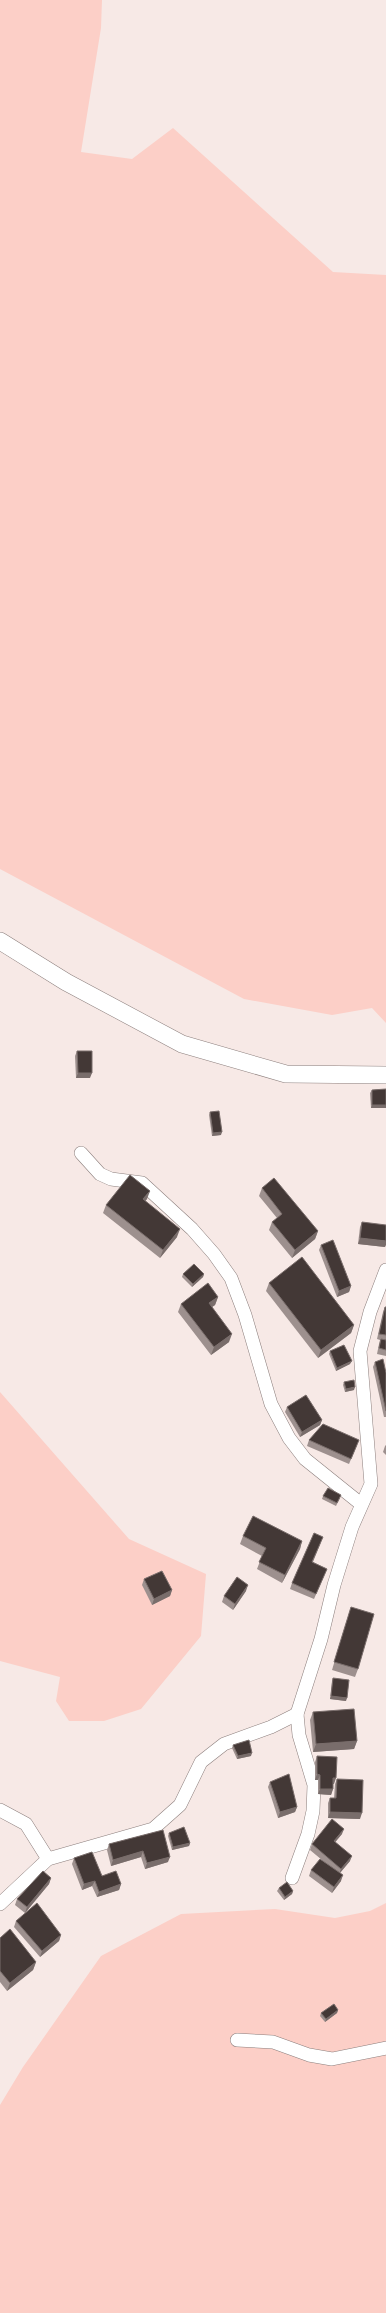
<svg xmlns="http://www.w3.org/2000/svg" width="386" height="2313" font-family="Mulish,sans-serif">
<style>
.green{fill:#fccfc7}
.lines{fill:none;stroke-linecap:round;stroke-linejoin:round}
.minor-casing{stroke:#8c7f7d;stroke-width:14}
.tertiary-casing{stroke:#8c7f7d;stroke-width:18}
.minor{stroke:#fff;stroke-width:13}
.tertiary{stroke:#fff;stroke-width:17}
.wall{fill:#9d908e}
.shaded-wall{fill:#796d6b}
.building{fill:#433836;stroke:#796d6b}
</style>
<rect width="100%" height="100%" fill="#f7e9e6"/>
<g class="green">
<polygon points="0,0 102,0 101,28 81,152 132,159 173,128 333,272 386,275 386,1023 372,1008 332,1015 244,999 0,869"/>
<polygon points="0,1392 129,1539 206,1574 201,1636 141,1709 104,1721 69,1721 56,1701 60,1677 0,1661"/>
<polygon points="386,1903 386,2313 0,2313 0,2105 23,2067 101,1956 181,1914 275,1909 335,1918 370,1911"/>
</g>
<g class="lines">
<g class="minor-casing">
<g id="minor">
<polyline points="81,1153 100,1174 111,1179 142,1183 192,1229 214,1254 231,1278 245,1315 271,1404 289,1438 305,1459 361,1504"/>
<polyline points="0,1810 26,1824 48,1859"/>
<polyline points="292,1878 308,1834 313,1811 314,1785 299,1735 297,1714 321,1639 334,1585 352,1527 371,1484 360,1351 370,1312 386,1270"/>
<polyline points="0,1904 48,1859 153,1829 180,1805 201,1762 224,1744 271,1727 297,1714"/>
<polyline points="237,2040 273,2042 309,2055 332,2059 386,2048"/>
</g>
</g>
<g class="tertiary-casing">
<polyline id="tertiary" points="0,941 66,982 182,1044 286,1074 386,1075"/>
</g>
<use href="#minor" class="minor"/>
<use href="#tertiary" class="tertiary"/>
</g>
<g class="wall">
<polygon points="77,1051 90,1078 76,1078 75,1056"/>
<polygon points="386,1089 386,1108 371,1108 370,1093 372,1090"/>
<polygon points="210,1112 221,1135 212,1136 209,1115"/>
<polygon points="262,1188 318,1231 315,1239 292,1258 269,1230 272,1222 277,1218 259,1196"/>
<polygon points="147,1199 145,1201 177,1237 160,1258 103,1213 106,1205"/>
<polygon points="362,1222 385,1247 358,1244 360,1227"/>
<polygon points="321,1245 351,1286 349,1292 337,1297 319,1250"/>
<polygon points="183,1274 204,1274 203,1277 192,1287 182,1277"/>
<polygon points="269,1283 354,1325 351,1333 318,1358 266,1291"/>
<polygon points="218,1297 215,1305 212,1307 229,1342 211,1355 178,1312 181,1304"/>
<polygon points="385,1307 386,1307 386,1356 377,1354 379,1344 380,1340 377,1339 383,1312"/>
<polygon points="330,1351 350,1364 336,1371 329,1354"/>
<polygon points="375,1362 386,1373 386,1417 384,1417 373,1367"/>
<polygon points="344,1382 354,1390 345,1392 343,1385"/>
<polygon points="287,1407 322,1420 320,1425 300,1437 285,1412"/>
<polygon points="309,1440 357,1445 349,1464 307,1446"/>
<polygon points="386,1445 386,1455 383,1452 385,1446"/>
<polygon points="323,1496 340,1498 336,1506 322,1499"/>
<polygon points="243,1536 302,1541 300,1549 282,1583 257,1569 262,1556 240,1544"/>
<polygon points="321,1542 313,1562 327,1569 314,1599 290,1589 292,1583"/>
<polygon points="144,1579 172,1590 170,1596 152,1605 142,1585"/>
<polygon points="246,1591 233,1610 222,1602 224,1596"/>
<polygon points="351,1607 358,1669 355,1677 332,1670"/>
<polygon points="333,1678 346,1701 330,1699 332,1681"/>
<polygon points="313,1712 357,1741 354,1749 313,1752 310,1720"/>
<polygon points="233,1745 251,1756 237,1759 232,1748"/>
<polygon points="317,1756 334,1784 333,1784 333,1789 331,1795 318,1794 318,1780 315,1780 315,1762"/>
<polygon points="337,1779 360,1819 328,1818 328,1803 330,1798 334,1798 335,1784"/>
<polygon points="270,1782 297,1807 295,1812 278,1818 268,1787"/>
<polygon points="163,1830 168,1862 145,1869 141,1857 111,1866 107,1850 109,1844"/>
<polygon points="169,1833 190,1843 189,1846 172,1850 168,1836"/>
<polygon points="342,1834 335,1842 350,1861 340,1873 341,1881 332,1893 309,1876 311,1870 328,1865 310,1850 312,1844"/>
<polygon points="74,1858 102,1876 121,1884 119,1890 97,1897 92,1886 82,1890 72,1864"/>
<polygon points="51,1878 49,1884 25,1913 15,1905 17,1899"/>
<polygon points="279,1888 293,1891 292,1894 284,1900 277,1891"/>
<polygon points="16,1921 61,1935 59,1941 40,1957 14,1927"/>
<polygon points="0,1938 36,1962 33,1970 7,1991 0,1982"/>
<polygon points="338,2010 337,2013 325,2022 320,2016 321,2013"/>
</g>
<g class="shaded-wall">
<polygon points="78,1073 92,1073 90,1078 76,1078"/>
<polygon points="372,1105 386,1105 386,1108 371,1108"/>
<polygon points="222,1132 221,1135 212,1136 213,1133"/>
<polygon points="150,1191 147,1199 140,1207 143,1199"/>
<polygon points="180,1229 177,1237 160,1258 163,1250"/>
<polygon points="318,1231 315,1239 292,1258 295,1250"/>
<polygon points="360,1238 386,1241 386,1245 385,1247 358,1244"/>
<polygon points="204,1274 203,1277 192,1287 193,1284"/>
<polygon points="351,1286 349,1292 337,1297 339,1291"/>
<polygon points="218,1297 215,1305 206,1311 209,1303"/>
<polygon points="354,1325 351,1333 318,1358 321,1350"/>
<polygon points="232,1334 229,1342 211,1355 214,1347"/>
<polygon points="352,1361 350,1364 336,1371 337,1368"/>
<polygon points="355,1387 354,1390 345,1392 346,1389"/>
<polygon points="322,1420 320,1425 300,1437 302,1432"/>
<polygon points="302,1541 300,1549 282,1583 285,1575"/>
<polygon points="248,1585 246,1591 233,1610 235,1604"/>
<polygon points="172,1590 170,1596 152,1605 154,1599"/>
<polygon points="331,1696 347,1698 346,1701 330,1699"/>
<polygon points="357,1741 354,1749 313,1752 316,1744"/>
<polygon points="252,1753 251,1756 237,1759 238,1756"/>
<polygon points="317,1774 320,1775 318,1780 315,1780"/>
<polygon points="333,1778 336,1778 334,1784 331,1784"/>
<polygon points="320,1789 333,1789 331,1795 318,1794"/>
<polygon points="297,1807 295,1812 278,1818 280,1812"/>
<polygon points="330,1812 362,1813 360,1819 328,1818"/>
<polygon points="344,1829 342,1834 332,1846 334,1841"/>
<polygon points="190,1843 189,1846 172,1850 173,1847"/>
<polygon points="143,1851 141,1857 111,1866 113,1860"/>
<polygon points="352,1856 350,1861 339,1874 341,1869"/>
<polygon points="170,1857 168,1862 145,1869 147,1863"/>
<polygon points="343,1875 341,1881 332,1893 334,1887"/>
<polygon points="51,1878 49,1884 25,1913 27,1907"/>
<polygon points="95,1881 92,1886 82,1890 84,1884"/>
<polygon points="121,1884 119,1890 97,1897 99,1892"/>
<polygon points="293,1891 292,1894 284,1900 285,1897"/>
<polygon points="61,1935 59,1941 40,1957 42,1951"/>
<polygon points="36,1962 33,1970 7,1991 10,1983"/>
<polygon points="338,2010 337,2013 325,2022 326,2019"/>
</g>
<g class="building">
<polygon points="77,1051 92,1051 92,1073 78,1073"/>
<polygon points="386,1089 386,1105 372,1105 372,1090"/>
<polygon points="219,1111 222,1132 213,1133 210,1112"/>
<polygon points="130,1175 150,1191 143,1199 180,1229 163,1250 106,1205"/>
<polygon points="274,1178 318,1231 295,1250 272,1222 282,1214 262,1188"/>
<polygon points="362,1222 386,1225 386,1241 360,1238"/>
<polygon points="333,1240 351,1286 339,1291 321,1245"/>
<polygon points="302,1257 354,1325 321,1350 269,1283"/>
<polygon points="194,1264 204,1274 193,1284 183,1274"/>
<polygon points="208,1283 218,1297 209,1303 232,1334 214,1347 181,1304"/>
<polygon points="385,1307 386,1307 386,1335 379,1334"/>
<polygon points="381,1339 386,1340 386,1350 379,1348"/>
<polygon points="344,1345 352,1361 337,1368 330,1351"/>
<polygon points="383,1359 386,1373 386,1411 375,1362"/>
<polygon points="354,1380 355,1387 346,1389 344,1382"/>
<polygon points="306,1395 322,1420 302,1432 287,1407"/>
<polygon points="323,1424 359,1440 351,1459 309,1440"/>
<polygon points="328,1488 341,1495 337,1503 323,1496"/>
<polygon points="253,1516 302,1541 285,1575 259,1562 266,1548 243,1536"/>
<polygon points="314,1533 323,1537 312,1562 327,1569 316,1594 292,1583"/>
<polygon points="162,1571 172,1590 154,1599 144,1579"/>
<polygon points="237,1577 248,1585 235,1604 224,1596"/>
<polygon points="351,1607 374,1614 358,1669 334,1662"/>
<polygon points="333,1678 349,1680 347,1698 331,1696"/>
<polygon points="354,1709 357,1741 316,1744 313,1712"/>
<polygon points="249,1740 252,1753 238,1756 233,1745"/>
<polygon points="317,1756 337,1757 336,1778 333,1778 333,1789 320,1789 320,1775 317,1774"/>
<polygon points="289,1774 297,1807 280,1812 270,1782"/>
<polygon points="337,1779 363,1780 362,1813 330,1812 330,1798 336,1798"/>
<polygon points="332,1819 344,1829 334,1841 352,1856 341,1869 312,1844"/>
<polygon points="184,1827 190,1843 173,1847 169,1833"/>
<polygon points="163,1830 170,1857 147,1863 143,1851 113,1860 109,1844"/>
<polygon points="92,1852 102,1876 116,1871 121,1884 99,1892 95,1881 84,1884 74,1858"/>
<polygon points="320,1859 343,1875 334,1887 311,1870"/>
<polygon points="43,1871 51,1878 27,1907 17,1899"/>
<polygon points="287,1882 293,1891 285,1897 279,1888"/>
<polygon points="37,1903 61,1935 42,1951 16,1921"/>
<polygon points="10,1929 36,1962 10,1983 0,1971 0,1938"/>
<polygon points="334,2004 338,2010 326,2019 321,2013"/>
</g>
</svg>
